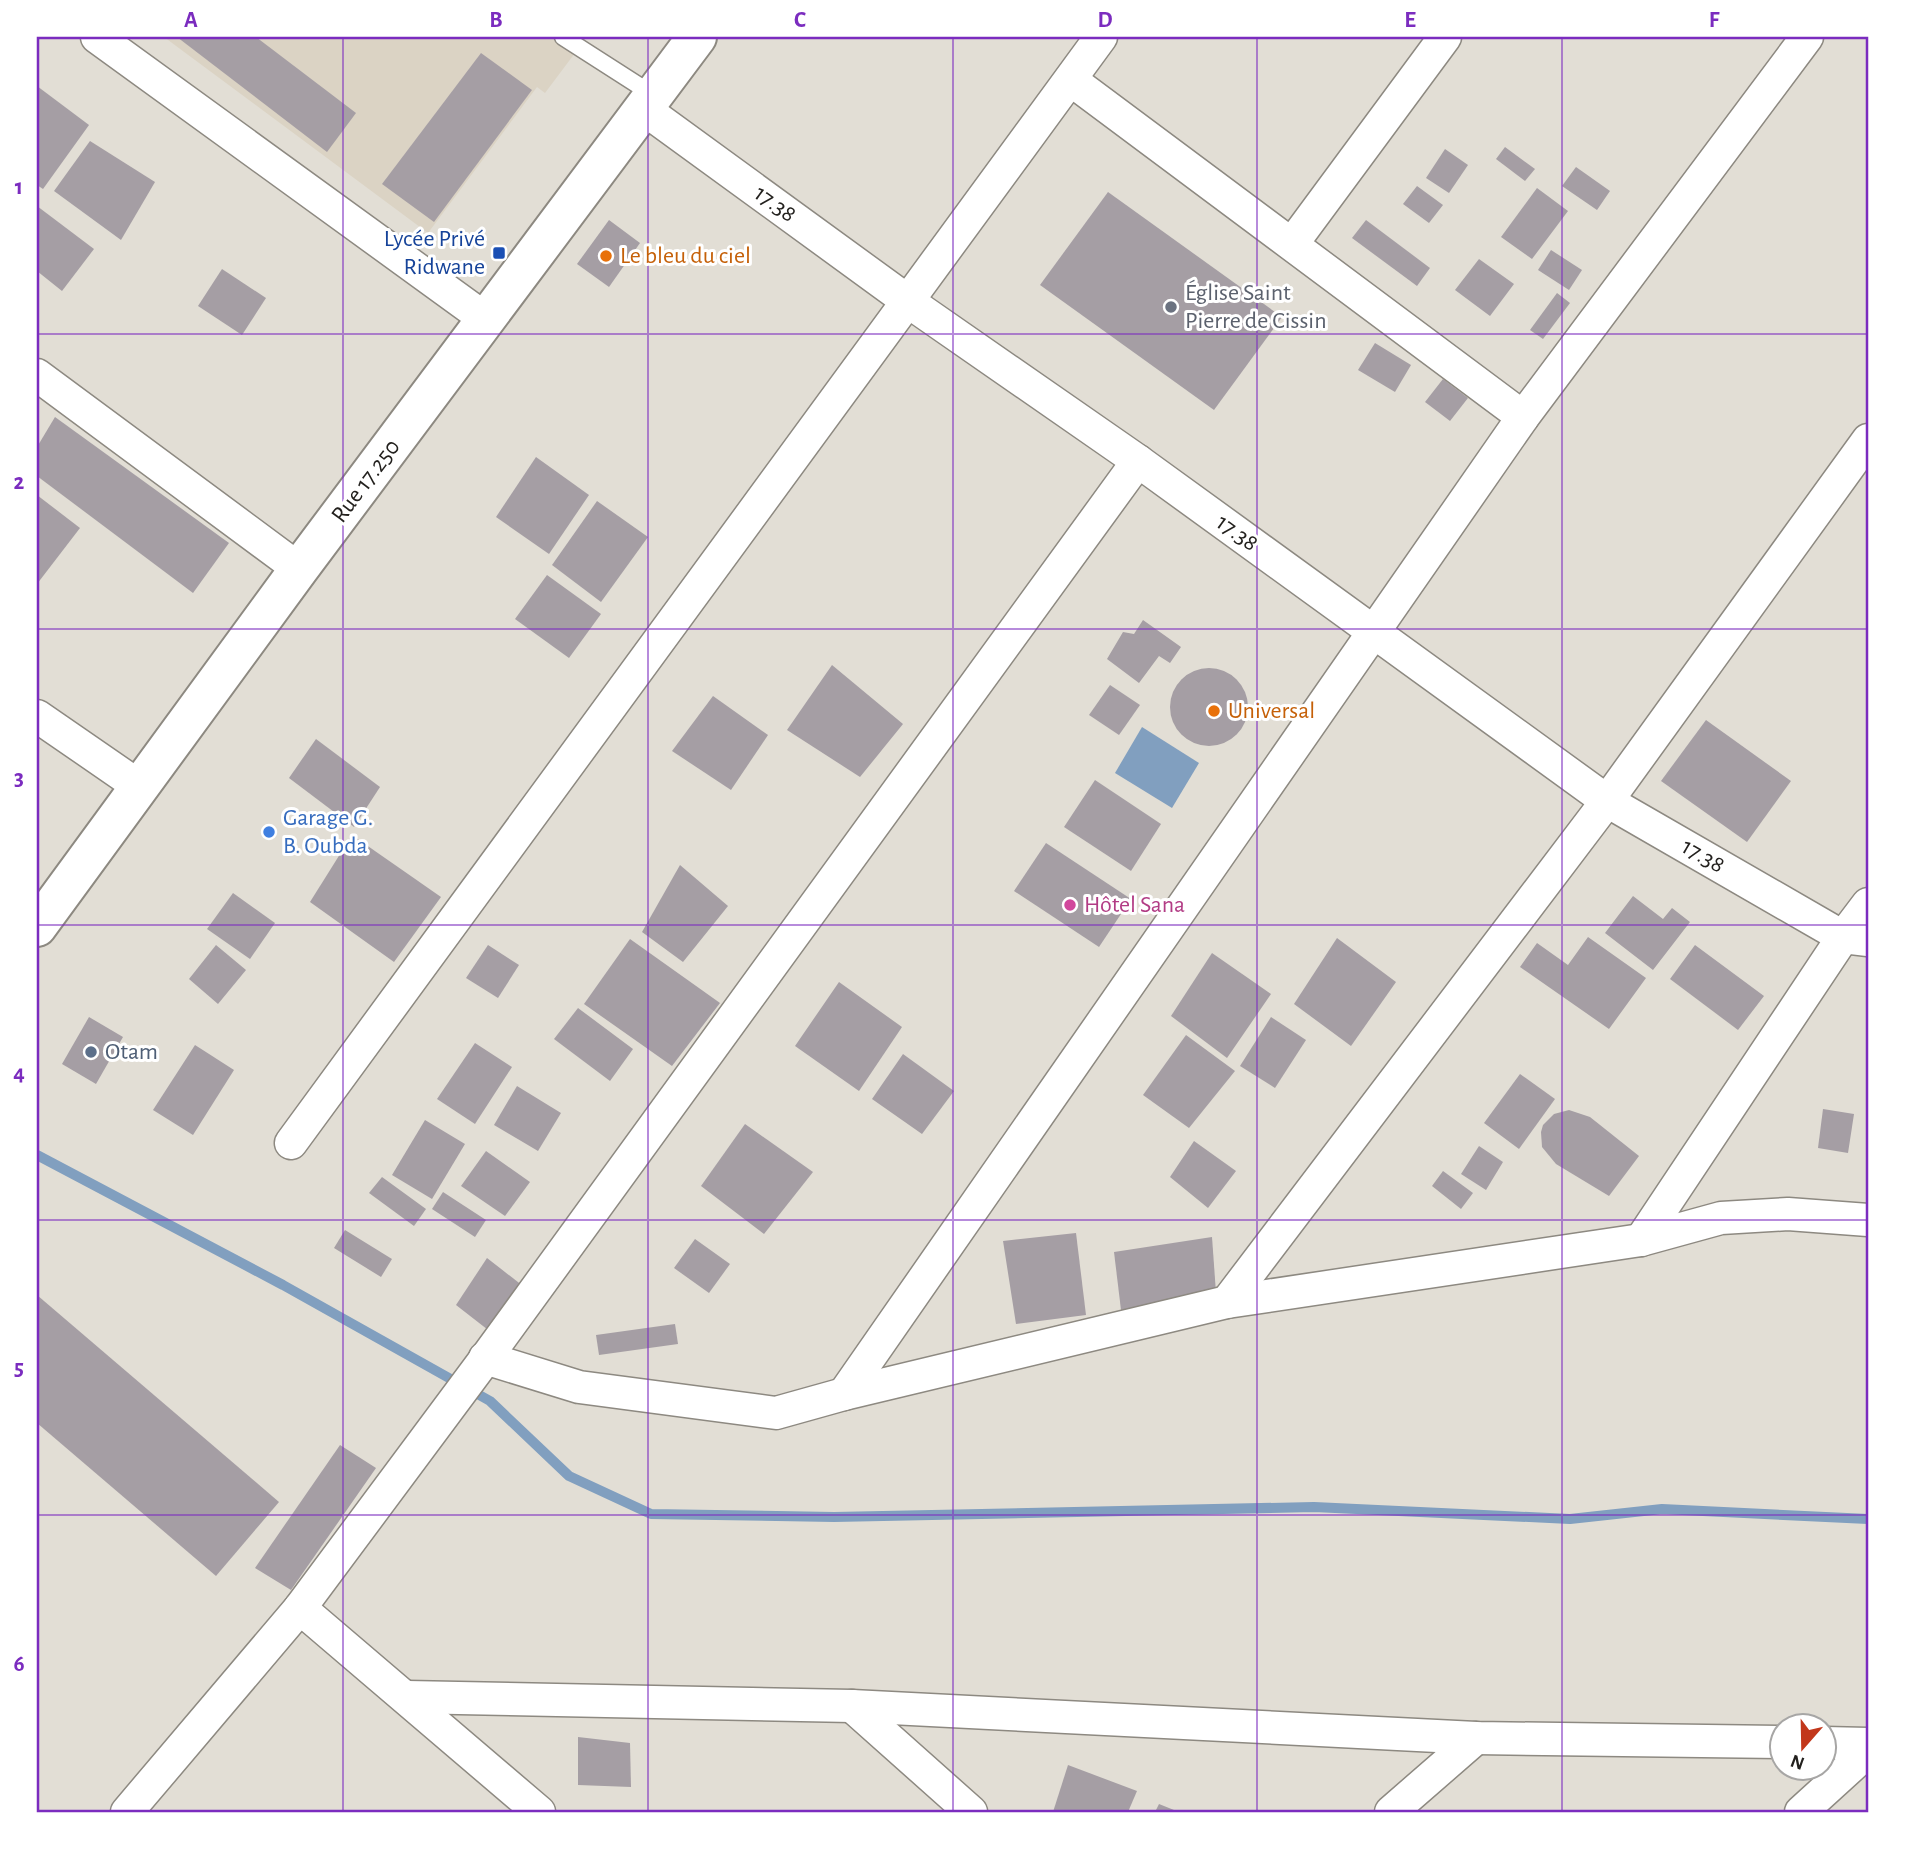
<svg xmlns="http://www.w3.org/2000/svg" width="1905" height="1849" font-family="'Alegreya Sans',sans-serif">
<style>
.built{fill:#dbd3c4}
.water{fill:#819fbf}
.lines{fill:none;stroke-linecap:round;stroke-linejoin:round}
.stream{stroke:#819fbf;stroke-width:10}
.building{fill:#a59ea4}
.service-casing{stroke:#8d8981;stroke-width:19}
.minor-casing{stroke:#8d8981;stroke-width:35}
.tertiary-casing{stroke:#8d8981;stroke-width:42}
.service{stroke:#fff;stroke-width:16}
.minor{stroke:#fff;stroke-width:32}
.tertiary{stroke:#fff;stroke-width:38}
.grid{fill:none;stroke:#7b2cbf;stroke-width:2;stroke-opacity:0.55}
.transit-dot{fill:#1a4fb4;stroke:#fff;stroke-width:2.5}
.food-dot{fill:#e8710a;stroke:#fff;stroke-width:2.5}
.worship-dot{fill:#6b7280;stroke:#fff;stroke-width:2.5}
.shop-dot{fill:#3f7fe0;stroke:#fff;stroke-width:2.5}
.hotel-dot{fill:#d1479c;stroke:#fff;stroke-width:2.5}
.service-dot{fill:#5c6f8a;stroke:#fff;stroke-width:2.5}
.labels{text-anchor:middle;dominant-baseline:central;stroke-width:6;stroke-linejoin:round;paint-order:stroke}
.street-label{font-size:24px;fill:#23211e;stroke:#fff}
.transit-label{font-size:24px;fill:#164399;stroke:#fff;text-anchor:end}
.food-label{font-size:24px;fill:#c56008;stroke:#fff;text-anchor:start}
.worship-label{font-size:24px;fill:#5b616d;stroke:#fff;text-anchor:start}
.shop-label{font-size:24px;fill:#366cbe;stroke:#fff;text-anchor:start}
.hotel-label{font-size:24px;fill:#b23c85;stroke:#fff;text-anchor:start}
.service-label{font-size:24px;fill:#4e5e75;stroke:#fff;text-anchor:start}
.neatline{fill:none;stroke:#7b2cbf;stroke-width:2.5}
.grid-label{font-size:23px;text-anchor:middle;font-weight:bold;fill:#7b2cbf}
</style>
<rect width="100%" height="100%" fill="#e2ded5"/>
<polygon class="built" points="164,37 587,37 545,93 537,87 428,233"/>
<polygon class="water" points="1142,727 1199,763 1172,808 1115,773"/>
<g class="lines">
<polyline class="stream" points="37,1155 283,1285 490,1401 569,1476 651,1514 834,1517 1314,1507 1570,1519 1662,1509 1868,1519"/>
</g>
<g class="building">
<polygon points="177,37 256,37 356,113 327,152"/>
<polygon points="481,53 532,90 434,222 382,184"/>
<polygon points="37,86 89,125 43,189 37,185"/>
<polygon points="90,141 155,182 121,240 54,191"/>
<polygon points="1505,147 1535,169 1525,181 1496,159"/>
<polygon points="1445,149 1468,165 1449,193 1426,178"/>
<polygon points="1576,167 1610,191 1597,210 1562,186"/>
<polygon points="1417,186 1443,205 1429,223 1403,204"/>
<polygon points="1537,188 1568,211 1532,259 1501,237"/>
<polygon points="1108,192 1282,317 1214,410 1040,285"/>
<polygon points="37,206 94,249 62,291 37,271"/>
<polygon points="609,220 640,243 609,287 577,264"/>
<polygon points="1366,220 1430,268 1417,286 1352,238"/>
<polygon points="1551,250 1582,270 1569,290 1538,270"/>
<polygon points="1479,259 1514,284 1490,316 1455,290"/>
<polygon points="222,269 266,298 242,335 198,306"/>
<polygon points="1557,293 1570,303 1543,339 1530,330"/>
<polygon points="1375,343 1411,365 1395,392 1358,370"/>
<polygon points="1443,379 1468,398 1450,421 1425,402"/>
<polygon points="55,417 229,543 193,593 37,476 37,447"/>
<polygon points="536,457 589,495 549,554 496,517"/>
<polygon points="37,495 80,528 37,584"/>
<polygon points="597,501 648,537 601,602 552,565"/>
<polygon points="547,575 601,614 569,658 515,619"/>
<polygon points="1143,620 1181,647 1170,663 1159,656 1139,683 1107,659 1123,632 1134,634"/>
<polygon points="832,665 903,724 860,777 787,730"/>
<circle cx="1209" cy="707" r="39"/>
<polygon points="1110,685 1140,705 1119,735 1089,715"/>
<polygon points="713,696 768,735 731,790 672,751"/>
<polygon points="1706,720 1791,781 1747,842 1661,781"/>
<polygon points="316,739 380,787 354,827 289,778"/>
<polygon points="1095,780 1161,824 1131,871 1064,827"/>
<polygon points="352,835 441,897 394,962 310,902"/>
<polygon points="1046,843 1131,899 1099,947 1014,891"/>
<polygon points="680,865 728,906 683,962 642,932"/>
<polygon points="233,893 275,923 250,959 207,929"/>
<polygon points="1633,896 1663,919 1672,908 1690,922 1653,970 1605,933"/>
<polygon points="1588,937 1646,978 1609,1029 1520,967 1537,943 1568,965"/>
<polygon points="1337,938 1396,982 1351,1046 1294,1004"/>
<polygon points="630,939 720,1003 672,1066 584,1004"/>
<polygon points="216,945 246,970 218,1004 189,979"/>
<polygon points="488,945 519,965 498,998 466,978"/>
<polygon points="1695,945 1764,996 1738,1030 1670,979"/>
<polygon points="1212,953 1271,994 1227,1058 1171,1016"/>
<polygon points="839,982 902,1027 859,1091 795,1046"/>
<polygon points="578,1008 633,1049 610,1081 554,1039"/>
<polygon points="89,1017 123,1037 96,1084 62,1064"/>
<polygon points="1271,1017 1306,1040 1275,1088 1240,1066"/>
<polygon points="1186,1035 1235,1071 1189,1128 1143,1095"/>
<polygon points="475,1043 512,1067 475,1124 437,1099"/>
<polygon points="195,1045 234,1070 193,1135 153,1110"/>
<polygon points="903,1054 954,1091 922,1134 872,1099"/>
<polygon points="1520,1074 1555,1099 1519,1149 1484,1123"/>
<polygon points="517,1086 561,1113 538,1151 494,1125"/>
<polygon points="1823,1109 1854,1114 1848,1153 1818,1148"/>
<polygon points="1569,1110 1590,1117 1639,1156 1609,1196 1556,1164 1542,1147 1541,1132 1543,1125 1554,1114"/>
<polygon points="425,1120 465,1144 432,1199 392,1175"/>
<polygon points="745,1124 813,1172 764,1234 701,1186"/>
<polygon points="1194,1141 1236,1171 1208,1208 1170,1177"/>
<polygon points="1479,1146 1503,1162 1486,1190 1461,1174"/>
<polygon points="486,1151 530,1182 505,1216 461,1186"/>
<polygon points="1443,1171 1473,1193 1461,1209 1432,1186"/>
<polygon points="382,1177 426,1209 414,1226 369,1193"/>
<polygon points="443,1192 486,1220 475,1237 432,1209"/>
<polygon points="345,1230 392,1259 381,1277 334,1248"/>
<polygon points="1076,1233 1086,1315 1016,1324 1003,1241"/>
<polygon points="1212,1237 1216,1293 1121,1310 1114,1252"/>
<polygon points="695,1239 730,1264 709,1293 674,1268"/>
<polygon points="487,1258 523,1286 492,1333 456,1305"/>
<polygon points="37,1295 279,1502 216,1576 37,1423"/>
<polygon points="675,1324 678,1344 599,1355 596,1335"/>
<polygon points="340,1445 376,1468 291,1590 255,1568"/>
<polygon points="578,1737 630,1743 631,1787 578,1785"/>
<polygon points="1068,1765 1137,1791 1128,1812 1053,1812"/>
<polygon points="1159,1804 1179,1812 1155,1812"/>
</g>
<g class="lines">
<g class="service-casing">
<polyline id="service" points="563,37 655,96"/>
</g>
<g class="minor-casing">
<g id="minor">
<polyline points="97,37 487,320"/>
<polyline points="1071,80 1523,417"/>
<polyline points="644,109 909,302 1138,461 1607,801 1843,937 1868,940"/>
<polyline points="1292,244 1445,37"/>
<polyline points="37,375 299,569"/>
<polyline points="37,716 140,787"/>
<polyline points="291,1143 1101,37"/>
<polyline points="1641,1240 1843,937 1868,904"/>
<polyline points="1227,1302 1607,801 1868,440"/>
<polyline points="485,1358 579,1387 776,1413 844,1394 1227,1302 1641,1240 1721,1218 1788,1214 1868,1220"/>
<polyline points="844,1394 1523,417 1807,37"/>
<polyline points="300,1608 539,1812"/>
<polyline points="407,1697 852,1706 1476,1738 1783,1742"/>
<polyline points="852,1706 971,1812"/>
<polyline points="1825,1743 1868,1744"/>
<polyline points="127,1812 300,1608 483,1362 1138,461"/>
<polyline points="1391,1812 1476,1738"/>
<polyline points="1801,1812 1868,1751"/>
</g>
</g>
<g class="tertiary-casing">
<polyline id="tertiary" points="37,927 299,569 697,37"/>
</g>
<use href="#service" class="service"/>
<use href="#minor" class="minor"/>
<use href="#tertiary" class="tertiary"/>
</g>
<path class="grid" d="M343,37V1812M648,37V1812M953,37V1812M1257,37V1812M1562,37V1812M37,334H1868M37,629H1868M37,925H1868M37,1220H1868M37,1515H1868"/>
<rect class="transit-dot" x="492" y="246" width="14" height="14" rx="3.5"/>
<g class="food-dot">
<circle cx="606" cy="256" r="7"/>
<circle cx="1214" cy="711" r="7"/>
</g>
<circle class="worship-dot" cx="1171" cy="307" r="7"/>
<circle class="shop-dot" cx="269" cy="832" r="7"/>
<circle class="hotel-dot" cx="1070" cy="905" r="7"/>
<circle class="service-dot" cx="91" cy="1052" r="7"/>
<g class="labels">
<g class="street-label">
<text transform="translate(775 204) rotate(36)">17.38</text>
<text transform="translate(366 481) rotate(-53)">Rue 17.250</text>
<text transform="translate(1237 533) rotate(36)">17.38</text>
<text transform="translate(1703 856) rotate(30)">17.38</text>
</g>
<g class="transit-label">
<text x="485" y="239">Lycée Privé<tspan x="485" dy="28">Ridwane</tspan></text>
</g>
<g class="food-label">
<text x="620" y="256">Le bleu du ciel</text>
<text x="1228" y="711">Universal</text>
</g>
<g class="worship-label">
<text x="1185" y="293">Église Saint<tspan x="1185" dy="28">Pierre de Cissin</tspan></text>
</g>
<g class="shop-label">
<text x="283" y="818">Garage G.<tspan x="283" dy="28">B. Oubda</tspan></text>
</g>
<g class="hotel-label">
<text x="1084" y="905">Hôtel Sana</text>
</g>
<g class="service-label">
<text x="105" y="1052">Otam</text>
</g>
</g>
<rect width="1905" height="1849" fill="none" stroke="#ffffff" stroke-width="77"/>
<g transform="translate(1803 1747) rotate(200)"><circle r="33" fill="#ffffff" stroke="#a7a6a5" stroke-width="2"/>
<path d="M0-5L12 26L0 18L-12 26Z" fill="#c2371b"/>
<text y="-10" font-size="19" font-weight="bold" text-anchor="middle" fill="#23211e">N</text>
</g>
<rect x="38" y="38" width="1829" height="1773" class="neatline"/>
<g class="grid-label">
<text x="191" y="27">A</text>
<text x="496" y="27">B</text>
<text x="800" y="27">C</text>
<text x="1105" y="27">D</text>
<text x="1410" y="27">E</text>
<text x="1714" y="27">F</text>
<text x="19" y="194">1</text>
<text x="19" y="489">2</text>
<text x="19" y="785">3</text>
<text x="19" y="1080">4</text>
<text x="19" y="1375">5</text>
<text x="19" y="1671">6</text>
</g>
</svg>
